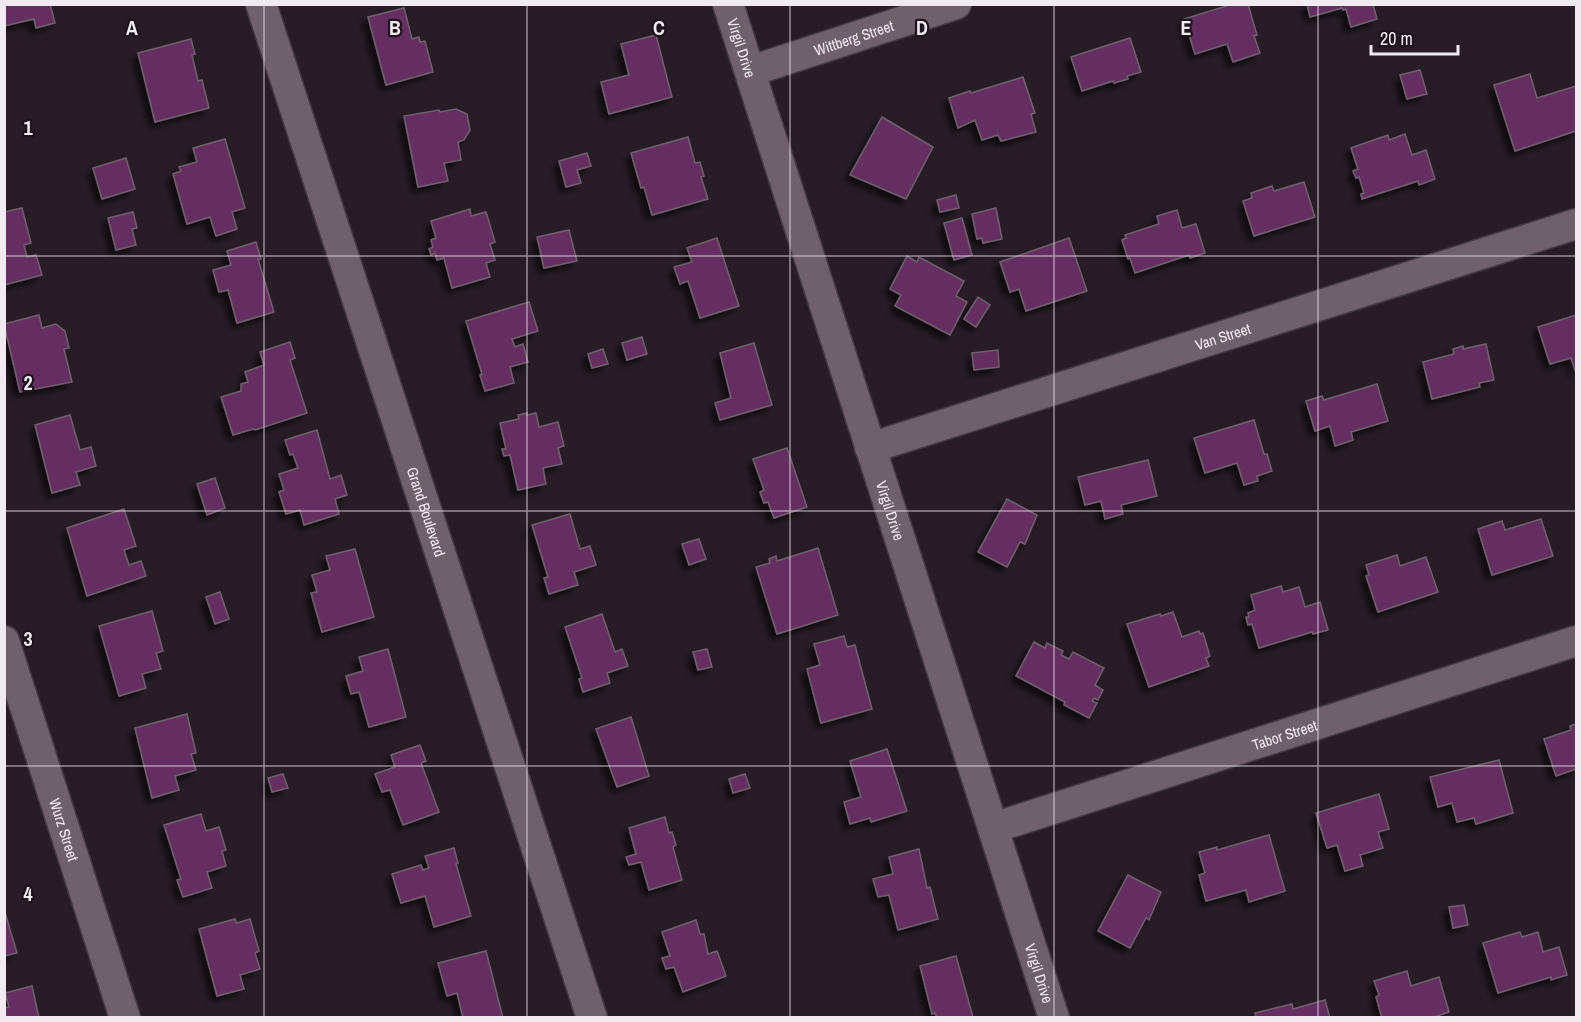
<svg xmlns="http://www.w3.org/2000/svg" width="1581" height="1022" font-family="'Archivo Narrow',sans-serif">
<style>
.building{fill:#652f61;stroke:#6e616c;stroke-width:1.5;filter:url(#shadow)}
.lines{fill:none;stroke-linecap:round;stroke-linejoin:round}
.minor-casing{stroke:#423942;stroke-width:33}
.minor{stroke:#6e616c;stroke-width:30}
.grid{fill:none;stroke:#f2eaf1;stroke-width:1.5;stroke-opacity:0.55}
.labels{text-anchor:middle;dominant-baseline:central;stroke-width:4.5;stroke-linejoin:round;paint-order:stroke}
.street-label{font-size:15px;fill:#f2eaf1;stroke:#1e141d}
.grid-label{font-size:20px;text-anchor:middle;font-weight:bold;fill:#f2eaf1;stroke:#1e141d;stroke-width:4.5;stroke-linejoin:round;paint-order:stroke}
</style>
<defs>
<filter id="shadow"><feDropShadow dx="-5.5" dy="5.5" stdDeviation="3" flood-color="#0009"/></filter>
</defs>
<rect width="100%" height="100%" fill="#281d27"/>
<g class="building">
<polygon points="4,4 50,4 55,23 36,28 34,19 4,26"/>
<polygon points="1233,4 1248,4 1257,35 1254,36 1260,53 1233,62 1227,44 1195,54 1184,19"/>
<polygon points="1307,4 1373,4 1377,19 1351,27 1346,9 1343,10 1342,8 1310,17"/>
<polygon points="404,8 412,39 419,37 420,42 425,41 433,72 386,85 368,17"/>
<polygon points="656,35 672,97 609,114 601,82 629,75 621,44"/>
<polygon points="1130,38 1141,72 1127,76 1128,79 1114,83 1113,81 1082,91 1071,57"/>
<polygon points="191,39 195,54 192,55 198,81 202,80 209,108 155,122 138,53"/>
<polygon points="1420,70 1427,94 1407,99 1400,75"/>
<polygon points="1530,74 1537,98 1576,86 1576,131 1515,151 1494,85"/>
<polygon points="1023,77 1035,113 1031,114 1036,132 1001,141 998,135 982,140 975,120 958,128 949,98 970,91 971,93"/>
<polygon points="456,109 467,114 470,130 464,140 458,142 461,160 444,163 448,181 418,187 404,116 439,110 440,112"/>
<polygon points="882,117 933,147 906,199 850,175"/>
<polygon points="1405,134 1412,155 1426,150 1435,179 1419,185 1418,181 1362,199 1361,194 1364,193 1359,177 1356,178 1353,171 1358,169 1351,148 1388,135 1389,140"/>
<polygon points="688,137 695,163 700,162 704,176 701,177 708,199 652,215 644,187 641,188 631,153"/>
<polygon points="225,139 245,208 232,212 237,229 216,236 210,217 187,224 173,174 181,171 179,167 197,162 193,148"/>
<polygon points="587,153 591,166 577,170 581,183 566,187 559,161"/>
<polygon points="126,158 135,189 102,199 93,168"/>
<polygon points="1304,182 1315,217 1254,236 1243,201 1252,198 1251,193 1272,186 1274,191"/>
<polygon points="956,195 959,208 940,212 937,200"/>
<polygon points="22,208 31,243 24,245 27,257 36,255 42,275 4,285 4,212"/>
<polygon points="996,208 1002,239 983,243 982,238 977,239 972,214"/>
<polygon points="470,209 471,216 486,212 495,242 490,244 495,260 486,263 490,277 452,288 444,258 437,260 435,253 431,255 429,249 433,247 431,240 436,238 431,221"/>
<polygon points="1177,210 1182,228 1196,224 1205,253 1190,258 1189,255 1135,273 1130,258 1128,259 1122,240 1126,238 1125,235 1159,224 1157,216"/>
<polygon points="133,212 137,228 132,229 136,245 116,250 108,218"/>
<polygon points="962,218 972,255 954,260 944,223"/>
<polygon points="569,230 577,261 544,268 537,237"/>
<polygon points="717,238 739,306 700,318 688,281 680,284 674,267 692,262 687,248"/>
<polygon points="1069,238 1087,291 1026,311 1019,289 1010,292 1000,262"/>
<polygon points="256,242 261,259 258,259 274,312 237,323 228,290 219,292 213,270 231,265 227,251"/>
<polygon points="907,256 917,262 919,257 964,281 956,296 967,302 950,335 895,306 901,295 890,289"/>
<polygon points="978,297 990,305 976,327 964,319"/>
<polygon points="529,302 538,331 512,339 515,347 523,344 528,362 510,367 514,383 485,391 480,375 482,374 466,321"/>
<polygon points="39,315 42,328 56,324 65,331 69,348 64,349 72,382 20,392 4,324"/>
<polygon points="1576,315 1576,373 1571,358 1550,364 1538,327"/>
<polygon points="642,337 647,354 627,360 622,343"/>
<polygon points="290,342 295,358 290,360 307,413 255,430 253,429 233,435 221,397 241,391 241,384 248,382 245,372 264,365 260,352"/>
<polygon points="754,343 772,405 720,420 715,403 731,398 720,353"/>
<polygon points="1486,344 1494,380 1479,383 1480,387 1432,399 1423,362 1454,354 1453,349 1463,346 1463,349"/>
<polygon points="603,349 608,364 592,368 588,354"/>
<polygon points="998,350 999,367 974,370 972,353"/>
<polygon points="1377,384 1388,421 1351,432 1353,440 1335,446 1330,426 1315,431 1306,401 1322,396 1324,400"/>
<polygon points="527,413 527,415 536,413 539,427 558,422 564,446 558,448 562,464 543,468 546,484 518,490 510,455 504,456 502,449 506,449 500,423 519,419 518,415"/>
<polygon points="70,415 80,450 91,447 96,466 76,472 80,485 52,493 35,425"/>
<polygon points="1254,420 1264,454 1267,454 1272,471 1257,476 1258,481 1244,485 1237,463 1205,473 1194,438"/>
<polygon points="317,430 330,479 341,475 347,495 335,499 339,514 304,525 300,510 286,514 279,492 284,490 279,474 298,468 293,454 290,455 285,440"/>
<polygon points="787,448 807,507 774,518 768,502 764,503 760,492 764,490 753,459"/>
<polygon points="1148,460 1157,496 1121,505 1123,514 1105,519 1101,501 1085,505 1078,477"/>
<polygon points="215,478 225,508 207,515 197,484"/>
<polygon points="1007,499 1037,515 1025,544 1020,542 1007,567 978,552"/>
<polygon points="124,509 136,546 124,550 129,565 141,561 146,576 87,596 67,528"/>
<polygon points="570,514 580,549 590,546 596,565 574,572 578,585 549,594 544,578 548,577 532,525"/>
<polygon points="1541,519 1553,556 1492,575 1478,529 1502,521 1505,530"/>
<polygon points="699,539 706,559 689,565 682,544"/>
<polygon points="818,548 838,615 777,634 756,567 770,563 769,559 776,556 777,561"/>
<polygon points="355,549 374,617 322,632 311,593 317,592 312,575 330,570 326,556"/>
<polygon points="1397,555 1400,566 1426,557 1438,592 1378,612 1366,576 1369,575 1366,565"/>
<polygon points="1281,586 1283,592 1299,587 1305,607 1320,602 1328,630 1313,634 1312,632 1259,648 1252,624 1248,625 1246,617 1249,617 1248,613 1255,610 1251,595"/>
<polygon points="220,592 229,619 215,624 206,597"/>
<polygon points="152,611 163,651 156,653 161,669 142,674 146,688 119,696 99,626"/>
<polygon points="1173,612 1182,637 1199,631 1200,634 1203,633 1210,656 1206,658 1209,666 1149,687 1127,624 1160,614 1161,616"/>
<polygon points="602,614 615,652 622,649 628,666 607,673 610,683 583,692 579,679 582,678 565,627"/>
<polygon points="844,636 847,647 855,645 872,709 821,723 807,669 820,665 814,644"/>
<polygon points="1034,642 1045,648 1047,643 1063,651 1061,655 1069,659 1073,652 1104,668 1095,685 1103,690 1098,700 1094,698 1092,701 1097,703 1089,718 1064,705 1065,702 1016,676"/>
<polygon points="388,649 406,717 369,727 359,692 351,694 346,676 363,671 359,657"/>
<polygon points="707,649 712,667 698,670 693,652"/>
<polygon points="187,714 196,753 191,754 196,770 175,776 179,790 152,798 135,728"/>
<polygon points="631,717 649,776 617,787 596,729"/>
<polygon points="1576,724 1576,769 1556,776 1544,739 1571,730 1570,726"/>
<polygon points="420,745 426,761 421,763 439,812 403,825 390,790 382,792 375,774 395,767 391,755"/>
<polygon points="887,749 907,811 871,822 870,818 850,824 844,802 861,797 850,761"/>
<polygon points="1499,760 1513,813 1476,824 1474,818 1457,822 1452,803 1438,807 1430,777"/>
<polygon points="283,774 288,788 272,792 268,778"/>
<polygon points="745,774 750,788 733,793 729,779"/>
<polygon points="1379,794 1389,829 1378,832 1383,848 1360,855 1363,866 1345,871 1337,845 1327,848 1316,813"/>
<polygon points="201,814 206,831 219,827 226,850 222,851 226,866 207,872 212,888 183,897 177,880 181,879 164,825"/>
<polygon points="665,817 669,833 672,832 676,845 673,847 682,880 649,890 641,862 629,865 626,857 636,854 629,828"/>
<polygon points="1269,835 1285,891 1249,902 1246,890 1206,901 1199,875 1205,873 1199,852 1217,847 1217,850"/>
<polygon points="454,848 458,863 456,864 471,916 434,927 425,896 401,903 392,874 421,865 423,870 429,868 425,856"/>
<polygon points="919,849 927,888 930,887 938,919 898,930 889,895 878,897 873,879 893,874 889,857"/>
<polygon points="1128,875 1161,892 1149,920 1146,918 1130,948 1098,931"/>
<polygon points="1464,905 1468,925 1453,928 1449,907"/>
<polygon points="4,909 17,953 4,956"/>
<polygon points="235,919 237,923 250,919 259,951 255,953 260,969 240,975 244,989 217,996 199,929"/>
<polygon points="696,920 700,934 704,934 708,954 717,951 726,976 683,992 674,967 666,969 662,958 670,956 662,932"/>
<polygon points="1520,932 1522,937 1538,932 1543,952 1559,947 1567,975 1551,980 1551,977 1498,993 1483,943"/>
<polygon points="486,951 503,1018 463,1018 457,993 447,996 438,963"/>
<polygon points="956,956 973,1017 937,1018 935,1013 932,1014 920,966"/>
<polygon points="1407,971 1411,986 1439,977 1449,1012 1431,1018 1382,1018 1376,997 1379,995 1374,981"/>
<polygon points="32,986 39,1018 4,1018 4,1008 9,1007 5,993"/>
<polygon points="1325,1000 1330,1018 1256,1018 1255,1013 1292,1004 1293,1009"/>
</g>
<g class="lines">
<g class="minor-casing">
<g id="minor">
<path id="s1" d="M261,4L592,1018"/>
<path id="s2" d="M728,4L1054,1018"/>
<path id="s3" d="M751,71L956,4"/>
<path id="s4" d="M870,448L1576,224"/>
<path id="s5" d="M4,641L125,1018"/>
<path id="s6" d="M993,828L1576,641"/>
</g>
</g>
<use href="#minor" class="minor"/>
</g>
<path class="grid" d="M264,4V1018M527,4V1018M790,4V1018M1054,4V1018M1318,4V1018M4,256H1576M4,511H1576M4,766H1576"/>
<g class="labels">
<g class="street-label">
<text stroke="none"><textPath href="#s3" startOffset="108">Wittberg Street</textPath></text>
<text stroke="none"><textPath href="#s2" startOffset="46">Virgil Drive</textPath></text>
<text stroke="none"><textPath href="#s4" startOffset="370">Van Street</textPath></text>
<text stroke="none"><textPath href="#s1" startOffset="534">Grand Boulevard</textPath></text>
<text stroke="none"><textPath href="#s2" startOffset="532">Virgil Drive</textPath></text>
<text stroke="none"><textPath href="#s6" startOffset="306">Tabor Street</textPath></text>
<text stroke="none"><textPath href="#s5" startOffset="198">Wurz Street</textPath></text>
<text stroke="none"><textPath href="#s2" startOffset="1018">Virgil Drive</textPath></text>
</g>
</g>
<g class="grid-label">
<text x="132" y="35">A</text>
<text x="395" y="35">B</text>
<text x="659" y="35">C</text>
<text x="922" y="35">D</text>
<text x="1186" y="35">E</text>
<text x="28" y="135">1</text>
<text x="28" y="390">2</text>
<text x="28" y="646">3</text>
<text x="28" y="901">4</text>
</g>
<rect width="1581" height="1022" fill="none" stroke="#f2eaf1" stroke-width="12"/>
<path d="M1371 45v9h87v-9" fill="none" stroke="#f2eaf1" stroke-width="3"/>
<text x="1380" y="45" font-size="18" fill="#f2eaf1" stroke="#1e141d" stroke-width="4.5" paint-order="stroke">20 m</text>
</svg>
